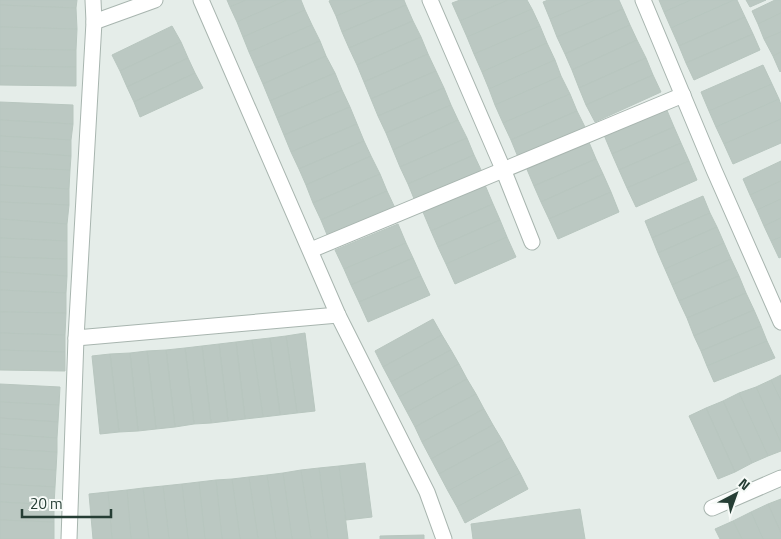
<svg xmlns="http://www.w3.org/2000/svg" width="781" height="539" font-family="'Titillium Web',sans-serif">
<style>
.building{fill:#bbc8c2;stroke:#b8c6bf}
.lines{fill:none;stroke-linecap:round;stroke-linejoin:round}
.minor-casing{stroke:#a8b5af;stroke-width:17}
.minor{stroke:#fff;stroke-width:15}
</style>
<rect width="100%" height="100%" fill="#e5ede9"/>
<g class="building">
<polygon points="0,0 77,0 76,8 0,5"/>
<polygon points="227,0 246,0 230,7"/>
<polygon points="246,0 287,0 237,22 230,7"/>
<polygon points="287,0 301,0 305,10 243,37 237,22"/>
<polygon points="331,0 375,0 336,16 329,1"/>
<polygon points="375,0 404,0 406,5 342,32 336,16"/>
<polygon points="460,0 508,0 460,21 452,3"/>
<polygon points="508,0 527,0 532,9 467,37 460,21"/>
<polygon points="548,0 595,0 550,19 543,2"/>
<polygon points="595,0 619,0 623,9 557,37 550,19"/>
<polygon points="659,0 691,0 664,12"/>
<polygon points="691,0 734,0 671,28 664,12"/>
<polygon points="734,0 737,0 745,17 679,46 671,28"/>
<polygon points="746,0 766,0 750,7"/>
<polygon points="775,0 781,0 781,13 758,24 752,11"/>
<polygon points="0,5 76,8 77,29 0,27"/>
<polygon points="406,5 413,21 349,48 342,32"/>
<polygon points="532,9 540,26 474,54 467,37"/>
<polygon points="623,9 630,25 565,54 557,37"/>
<polygon points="305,10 312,25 249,52 243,37"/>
<polygon points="781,13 781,32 764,39 758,24"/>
<polygon points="745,17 753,34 686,63 679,46"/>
<polygon points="413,21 421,37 357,65 349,48"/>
<polygon points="312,25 320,41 256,68 249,52"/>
<polygon points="630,25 637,40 572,70 565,54"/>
<polygon points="172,26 181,42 120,71 112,55"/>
<polygon points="540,26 547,43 482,72 474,54"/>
<polygon points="0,27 77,29 76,50 0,49"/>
<polygon points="781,32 781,52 773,56 764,39"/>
<polygon points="753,34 760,50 694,80 686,63"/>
<polygon points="421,37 428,54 364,82 357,65"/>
<polygon points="637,40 646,58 579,88 572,70"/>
<polygon points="320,41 326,56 263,84 256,68"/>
<polygon points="181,42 188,58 127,87 120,71"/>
<polygon points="547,43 555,60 489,89 482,72"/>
<polygon points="0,49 76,50 76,67 0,66"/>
<polygon points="781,52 781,71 780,72 773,56"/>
<polygon points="428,54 436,71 371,99 364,82"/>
<polygon points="326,56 335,73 270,101 263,84"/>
<polygon points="188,58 195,73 134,102 127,87"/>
<polygon points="646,58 653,75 586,105 579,88"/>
<polygon points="555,60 561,76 495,105 489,89"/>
<polygon points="763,65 772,84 709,111 701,92"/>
<polygon points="0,66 76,67 76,86 0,85"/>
<polygon points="436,71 444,88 378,116 371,99"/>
<polygon points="195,73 203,88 140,117 134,102"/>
<polygon points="335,73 342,90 277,118 270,101"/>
<polygon points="653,75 661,92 595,122 586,105"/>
<polygon points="561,76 570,94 503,123 495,105"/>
<polygon points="772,84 779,99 716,127 709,111"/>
<polygon points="444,88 451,105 386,133 378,116"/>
<polygon points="342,90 350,107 284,135 277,118"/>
<polygon points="570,94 577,111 511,140 503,123"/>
<polygon points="779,99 781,105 781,119 724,144 716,127"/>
<polygon points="0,102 73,105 73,124 0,120"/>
<polygon points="451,105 458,120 393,150 386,133"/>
<polygon points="350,107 357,124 291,152 284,135"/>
<polygon points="666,108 674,127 612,154 604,135"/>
<polygon points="577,111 585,127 518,157 511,140"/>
<polygon points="781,119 781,143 733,164 724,144"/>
<polygon points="0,120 73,124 71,140 0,136"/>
<polygon points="458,120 467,138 400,167 393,150"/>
<polygon points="357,124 364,141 299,169 291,152"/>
<polygon points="674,127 681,143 619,170 612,154"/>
<polygon points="0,136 71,140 71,156 0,151"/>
<polygon points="467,138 474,155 408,184 400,167"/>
<polygon points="588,140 596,159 534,186 526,167"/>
<polygon points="364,141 371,156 306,185 299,169"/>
<polygon points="681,143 689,161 627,188 619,170"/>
<polygon points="0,151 71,156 70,170 0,167"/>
<polygon points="474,155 482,172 415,201 408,184"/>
<polygon points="371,156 380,174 313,203 306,185"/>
<polygon points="596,159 603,174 541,202 534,186"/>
<polygon points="689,161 697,180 636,207 627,188"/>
<polygon points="781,161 781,181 750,195 743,179"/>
<polygon points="0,167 70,170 69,189 0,185"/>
<polygon points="380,174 387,191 321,220 313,203"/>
<polygon points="603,174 611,192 549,219 541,202"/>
<polygon points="781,181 781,199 757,210 750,195"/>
<polygon points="0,185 69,189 69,205 0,202"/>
<polygon points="485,185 493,204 431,231 423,212"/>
<polygon points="387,191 395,208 328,237 321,220"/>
<polygon points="611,192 619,212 558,239 549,219"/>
<polygon points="703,196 710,213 652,238 645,221"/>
<polygon points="781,199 781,218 764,226 757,210"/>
<polygon points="0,202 69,205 67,224 0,219"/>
<polygon points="493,204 500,220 438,247 431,231"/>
<polygon points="710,213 717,227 658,253 652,238"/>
<polygon points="781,218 781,237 771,241 764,226"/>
<polygon points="0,219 67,224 67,241 0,238"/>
<polygon points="500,220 507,237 446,264 438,247"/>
<polygon points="398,224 406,243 344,269 335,250"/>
<polygon points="717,227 724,243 665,269 658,253"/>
<polygon points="507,237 516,257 455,284 446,264"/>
<polygon points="781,237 781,257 779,258 771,241"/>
<polygon points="0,238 67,241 67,259 0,257"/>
<polygon points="406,243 413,258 351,285 344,269"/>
<polygon points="724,243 731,259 672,285 665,269"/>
<polygon points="0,257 67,259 67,276 0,272"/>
<polygon points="413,258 421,276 359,302 351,285"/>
<polygon points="731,259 739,276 679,301 672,285"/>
<polygon points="0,272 67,276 66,293 0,290"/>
<polygon points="421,276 430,295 368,322 359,302"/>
<polygon points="739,276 746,293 687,318 679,301"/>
<polygon points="0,290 66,293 66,313 0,312"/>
<polygon points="746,293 754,310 694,336 687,318"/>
<polygon points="754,310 761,326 701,351 694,336"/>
<polygon points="0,312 66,313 65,335 0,333"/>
<polygon points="433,319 442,335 383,367 375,351"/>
<polygon points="761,326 767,341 707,366 701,351"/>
<polygon points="0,333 65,335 65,352 0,350"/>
<polygon points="305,333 315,411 297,413 286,336"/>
<polygon points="442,335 451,350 391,382 383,367"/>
<polygon points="286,336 297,413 280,415 270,338"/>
<polygon points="270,338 280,415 263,417 252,340"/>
<polygon points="252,340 263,417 245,419 236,342"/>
<polygon points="767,341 775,358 714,382 707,366"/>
<polygon points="236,342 245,419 228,421 219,344"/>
<polygon points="219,344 228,421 211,423 202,346"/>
<polygon points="202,346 211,423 194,424 185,348"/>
<polygon points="185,348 194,424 175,427 166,350"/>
<polygon points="0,350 65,352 65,371 0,370"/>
<polygon points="166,350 175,427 156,429 147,351"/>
<polygon points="451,350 459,364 399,397 391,382"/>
<polygon points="147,351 156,429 138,431 130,353"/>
<polygon points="130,353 138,431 119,432 110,354"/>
<polygon points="110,354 119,432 100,434 92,356"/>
<polygon points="459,364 467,379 407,412 399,397"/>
<polygon points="781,375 781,401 771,380"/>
<polygon points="467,379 476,394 415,427 407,412"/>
<polygon points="771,380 781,401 781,443 756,387"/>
<polygon points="0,384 60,387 59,405 0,402"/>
<polygon points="756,387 781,443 781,451 768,456 739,393"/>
<polygon points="739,393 768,456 752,463 723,401"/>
<polygon points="476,394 484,409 422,442 415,427"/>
<polygon points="723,401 752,463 735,472 706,408"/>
<polygon points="0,402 59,405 58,422 0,418"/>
<polygon points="706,408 735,472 718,479 689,416"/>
<polygon points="484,409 493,425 431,459 422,442"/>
<polygon points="0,418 58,422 57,438 0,434"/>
<polygon points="493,425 502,440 439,474 431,459"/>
<polygon points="0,434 57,438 57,452 0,449"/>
<polygon points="502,440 511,457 448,491 439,474"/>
<polygon points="0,449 57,452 56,470 0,467"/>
<polygon points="511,457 520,473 457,507 448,491"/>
<polygon points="365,463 372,517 346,520 339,466"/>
<polygon points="339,466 348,539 328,539 319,468"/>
<polygon points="0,467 56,470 55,487 0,484"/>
<polygon points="319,468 328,539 311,539 301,470"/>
<polygon points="301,470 311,539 292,539 283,473"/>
<polygon points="283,473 292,539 276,539 267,475"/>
<polygon points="520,473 528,489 465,523 457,507"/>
<polygon points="267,475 276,539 258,539 249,477"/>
<polygon points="249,477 258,539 240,539 232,479"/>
<polygon points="232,479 240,539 222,539 216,480"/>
<polygon points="216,480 222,539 205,539 199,482"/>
<polygon points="199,482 205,539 188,539 182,484"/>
<polygon points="0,484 55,487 54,505 0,502"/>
<polygon points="182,484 188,539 169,539 163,486"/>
<polygon points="163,486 169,539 149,539 143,488"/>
<polygon points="143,488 149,539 131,539 127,490"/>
<polygon points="127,490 131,539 112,539 108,492"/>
<polygon points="108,492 112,539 93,539 89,494"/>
<polygon points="781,499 781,533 768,504"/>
<polygon points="0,502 54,505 54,522 0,520"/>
<polygon points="768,504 781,533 781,539 763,539 751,512"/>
<polygon points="580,509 585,539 473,539 471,524"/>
<polygon points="751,512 763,539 742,539 733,521"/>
<polygon points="0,520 54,522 54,539 0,539"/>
<polygon points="733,521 742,539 720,539 715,529"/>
<polygon points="424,535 424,539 380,539 380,536"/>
</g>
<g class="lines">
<g class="minor-casing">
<g id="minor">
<polyline points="201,0 338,315 427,492 444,539"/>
<polyline points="430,0 503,169 532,242"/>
<polyline points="643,0 714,170 781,322"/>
<polyline points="94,22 155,0"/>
<polyline points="311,250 683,95"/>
<polyline points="76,338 338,315"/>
<polyline points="712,508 781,478"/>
<polyline points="69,539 76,338 94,22 93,0"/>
</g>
</g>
<use href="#minor" class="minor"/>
</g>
<g transform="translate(736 494) rotate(41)" stroke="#f6faf7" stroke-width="4" paint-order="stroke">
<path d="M0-4L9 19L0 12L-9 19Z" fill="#263e35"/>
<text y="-8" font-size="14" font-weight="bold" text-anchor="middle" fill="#263e35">N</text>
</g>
<path d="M22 509v8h89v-8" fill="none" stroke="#263e35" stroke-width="2.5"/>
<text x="30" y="509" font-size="15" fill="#263e35" stroke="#f6faf7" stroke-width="4" paint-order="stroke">20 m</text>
</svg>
